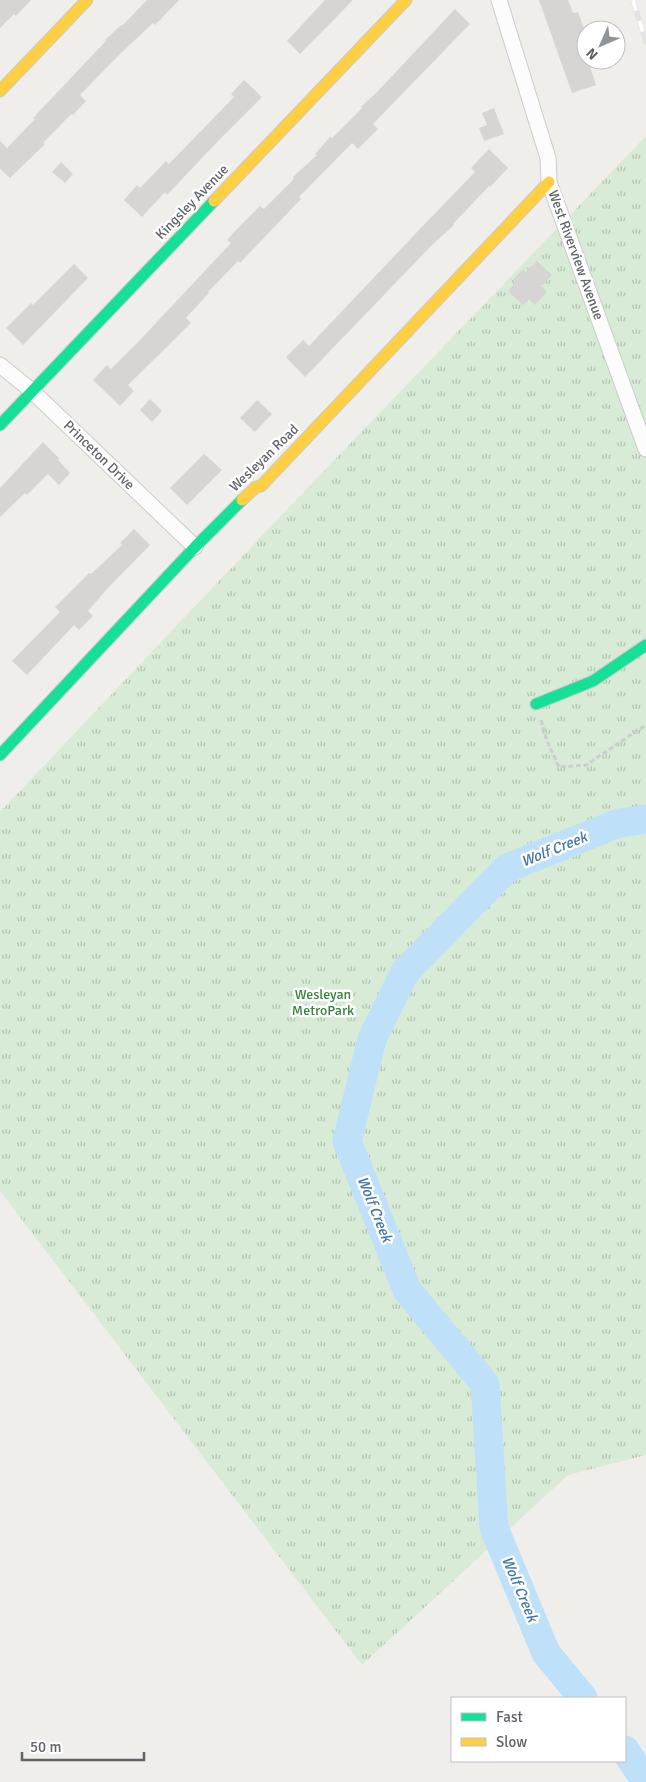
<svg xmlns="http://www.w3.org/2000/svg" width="646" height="1782" font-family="Signika,sans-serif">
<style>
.park{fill:url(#park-tufts)}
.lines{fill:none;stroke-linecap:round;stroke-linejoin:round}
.river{stroke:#bfe0f9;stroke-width:29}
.building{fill:#d6d5d3}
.street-casing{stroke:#cbcccc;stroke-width:17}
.fast-casing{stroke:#cacacb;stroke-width:13}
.slow-casing{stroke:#cacacb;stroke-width:13}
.path{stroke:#cacfcc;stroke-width:3;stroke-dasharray:5 2.5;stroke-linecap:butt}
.street{stroke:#fdfcfc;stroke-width:15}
.fast{stroke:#16e098;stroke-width:11}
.slow{stroke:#ffcf43;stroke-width:11}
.rail-casing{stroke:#e4e4e4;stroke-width:5.5}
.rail{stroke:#fff;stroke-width:4;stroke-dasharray:11;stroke-linecap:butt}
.labels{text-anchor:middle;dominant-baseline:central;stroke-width:5;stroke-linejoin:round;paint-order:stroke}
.street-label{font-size:14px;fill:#5f6368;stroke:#fff}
.park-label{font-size:14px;fill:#348238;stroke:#fff}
.water-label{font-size:15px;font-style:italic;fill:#4174aa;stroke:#fff}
</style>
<defs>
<pattern id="park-tufts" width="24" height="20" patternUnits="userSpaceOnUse" patternTransform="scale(1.25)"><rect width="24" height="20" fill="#d8ebd6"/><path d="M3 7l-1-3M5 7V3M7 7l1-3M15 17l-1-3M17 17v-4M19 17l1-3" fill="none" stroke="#b2c2b1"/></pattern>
</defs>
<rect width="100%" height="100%" fill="#efeeea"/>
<polygon class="park" points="646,136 646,1455 568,1475 362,1665 0,1191 0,812 273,524"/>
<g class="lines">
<g class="river">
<polyline points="583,1698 546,1653 494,1528 485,1384 407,1290 347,1141 372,1039 405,972 507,868 619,823 646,819"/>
<polyline points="625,1750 646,1782"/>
</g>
</g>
<g class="building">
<polygon points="0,0 31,0 16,16 14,14 0,28"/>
<polygon points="147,0 179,0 155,25 153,23 119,55 80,95 86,101 73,115 71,114 43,143 45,144 10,178 0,169 0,141 7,148 35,119 33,118 106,41 105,40 121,25 122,26"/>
<polygon points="325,0 353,0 300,54 287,41"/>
<polygon points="539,0 568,0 573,13 578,12 586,34 586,42 582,43 586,60 588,60 596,85 572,93"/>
<polygon points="455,9 470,24 373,124 378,129 358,149 352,143 299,197 301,199 240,263 238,261 208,292 209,293 186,318 191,323 128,385 134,391 120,406 93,380 107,365 111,369 139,341 231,243 227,240 237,229 260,206 264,209 294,179 293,177 317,155 315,154 330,137 332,138 362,108 361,107 378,91"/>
<polygon points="244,80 262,97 218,141 167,195 165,192 142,217 124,200 137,185 140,188 166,161 169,164 234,97 231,94"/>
<polygon points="494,108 504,134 484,141 479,128 487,125 482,113"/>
<polygon points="489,149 508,168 490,187 489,186 453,224 454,225 433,244 305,377 286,357 303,340 309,346 419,230 475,172 471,168"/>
<polygon points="61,162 73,174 65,183 52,172"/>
<polygon points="537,261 552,275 541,286 547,292 535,305 529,299 523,305 508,291 516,282 513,280 523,269 526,272"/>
<polygon points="74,264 88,278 23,345 6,328 31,303 33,305"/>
<polygon points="150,399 162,411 152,422 140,410"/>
<polygon points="257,400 272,414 255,432 240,418"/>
<polygon points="43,442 59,458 58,460 70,473 59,485 48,474 27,495 25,493 0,517 0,488"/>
<polygon points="204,454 222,470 187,505 170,488"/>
<polygon points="134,529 150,545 107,589 88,611 93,616 79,630 74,625 27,675 12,661 60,612 55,607 89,573 91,574 122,545 120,543"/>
</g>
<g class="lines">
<g class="street-casing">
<g id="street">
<polyline points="499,0 548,158 549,182 646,449"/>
<polyline points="0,365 32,391 195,547"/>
</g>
</g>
<g class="fast-casing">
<g id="fast">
<polyline points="0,425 214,201"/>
<polyline points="536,704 593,681 646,645"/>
<polyline points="0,755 195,547 242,500"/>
</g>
</g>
<g class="slow-casing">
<g id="slow">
<polyline points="0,91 87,0"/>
<polyline points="214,201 406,0"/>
<polyline points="242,500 256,487 261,486 549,182"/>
</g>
</g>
<polyline class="path" points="541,720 547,741 559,767 586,765 646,725"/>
<use href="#street" class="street"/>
<use href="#fast" class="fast"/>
<use href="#slow" class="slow"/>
<g class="rail-casing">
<polyline id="rail" points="633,0 646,42"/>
</g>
<use href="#rail" class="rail"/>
</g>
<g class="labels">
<g class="street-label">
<text transform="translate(192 202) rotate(-46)">Kingsley Avenue</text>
<text transform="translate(576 255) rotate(70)">West Riverview Avenue</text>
<text transform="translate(99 455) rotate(44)">Princeton Drive</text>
<text transform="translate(264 458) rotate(-44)">Wesleyan Road</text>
</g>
<g class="park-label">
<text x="323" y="994">Wesleyan<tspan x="323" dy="16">MetroPark</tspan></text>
</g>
<g class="water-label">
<text transform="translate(554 849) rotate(-22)">Wolf Creek</text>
<text transform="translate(375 1209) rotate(68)">Wolf Creek</text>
<text transform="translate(520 1589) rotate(67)">Wolf Creek</text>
</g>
</g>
<rect x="451" y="1697" width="175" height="65" fill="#ffffff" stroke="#bfc1c3"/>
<rect x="461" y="1713" width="25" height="8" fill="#16e098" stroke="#bfc1c3"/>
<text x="496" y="1722" font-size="15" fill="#5f6368">Fast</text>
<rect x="461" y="1738" width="25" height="8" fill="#ffcf43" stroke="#bfc1c3"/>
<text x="496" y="1747" font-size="15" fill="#5f6368">Slow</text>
<g transform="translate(601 45) rotate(225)"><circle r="24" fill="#ffffff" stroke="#bfc1c3"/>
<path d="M0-4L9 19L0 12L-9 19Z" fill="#919496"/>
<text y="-8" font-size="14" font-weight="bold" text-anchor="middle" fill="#5f6368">N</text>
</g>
<path d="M22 1752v8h122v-8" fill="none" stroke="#5f6368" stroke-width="2.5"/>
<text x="30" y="1752" font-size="15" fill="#5f6368" stroke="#ffffff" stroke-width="4" paint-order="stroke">50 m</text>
</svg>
